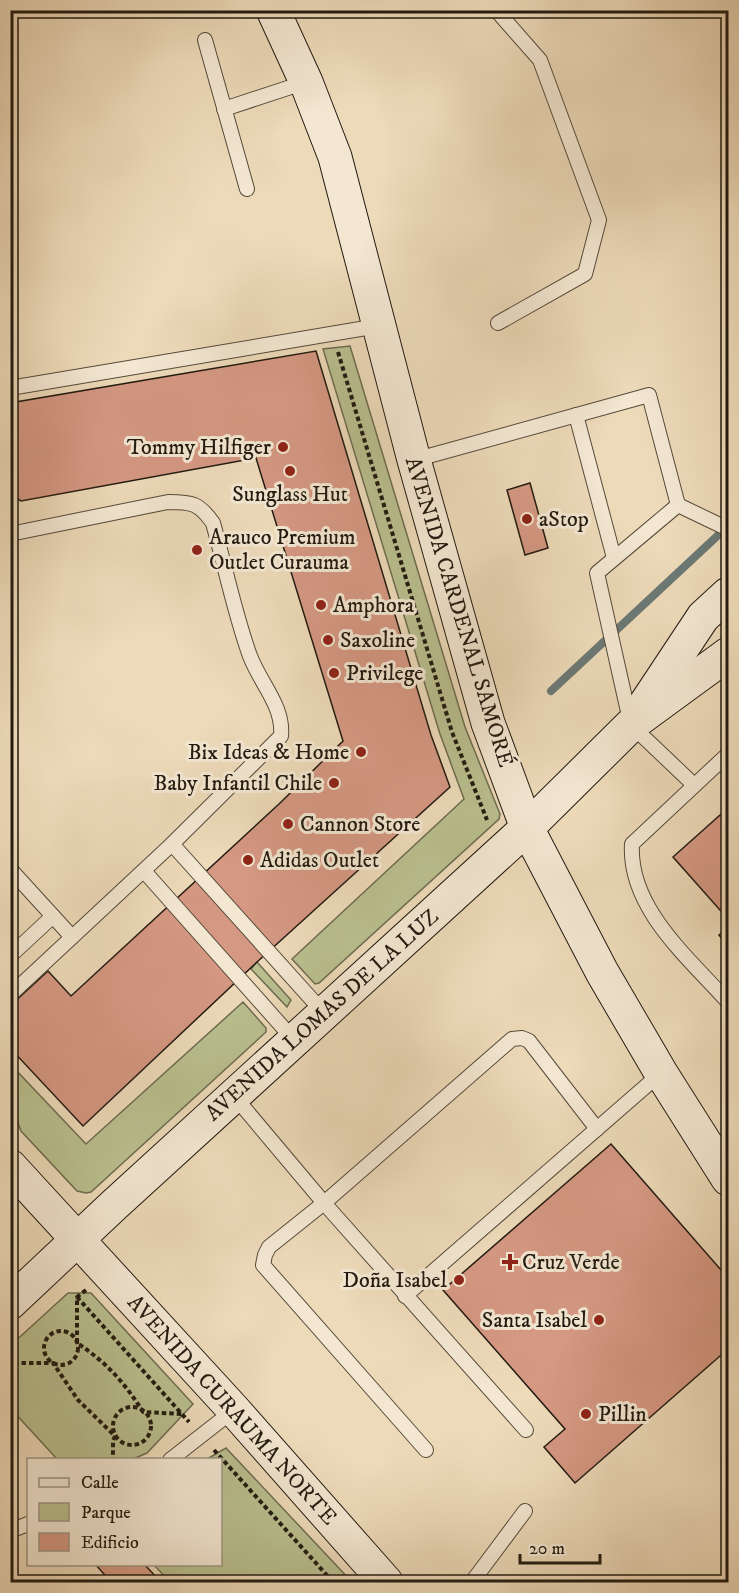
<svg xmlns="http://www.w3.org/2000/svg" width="739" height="1593" font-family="'IM FELL DW Pica',serif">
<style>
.green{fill:#b9bf8f;stroke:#6e6c50;stroke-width:1.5}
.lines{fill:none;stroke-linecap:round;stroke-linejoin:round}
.stream{stroke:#6b7975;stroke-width:8}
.building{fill:#d59883;stroke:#221a10;stroke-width:1.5}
.lane-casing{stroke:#554a3a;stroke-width:16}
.secondary-casing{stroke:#221a10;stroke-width:35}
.path{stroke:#221a10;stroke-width:4;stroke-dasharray:4.5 3;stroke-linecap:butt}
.lane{stroke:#f3e7d2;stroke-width:14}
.secondary{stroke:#f3e7d2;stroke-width:33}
.poi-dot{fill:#8f2418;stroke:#f3e7d2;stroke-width:2}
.labels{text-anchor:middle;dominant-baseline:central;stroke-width:6;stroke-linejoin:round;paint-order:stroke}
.poi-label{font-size:22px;fill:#221a10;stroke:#f3e7d2;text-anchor:start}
.street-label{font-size:22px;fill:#221a10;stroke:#f3e7d2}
</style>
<rect width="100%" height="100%" fill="#eddab9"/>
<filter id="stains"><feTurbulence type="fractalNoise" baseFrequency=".00333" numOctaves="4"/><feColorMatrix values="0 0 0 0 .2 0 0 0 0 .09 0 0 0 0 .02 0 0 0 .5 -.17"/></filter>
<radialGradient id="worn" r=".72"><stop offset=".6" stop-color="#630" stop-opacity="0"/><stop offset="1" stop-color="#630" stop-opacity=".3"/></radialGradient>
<g class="green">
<polygon points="350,346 465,727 500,814 499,819 319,983 315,984 292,959 464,799 440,734 323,349"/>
<polygon points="257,962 291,1000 287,1007 251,969"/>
<polygon points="243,1002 266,1028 266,1032 91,1192 86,1193 77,1191 21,1131 11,1104 11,1065 86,1144"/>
<polygon points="68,1293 91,1293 193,1404 147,1453 133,1459 57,1459 11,1409 11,1345"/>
<polygon points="226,1448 352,1582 170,1582 154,1565 220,1564 220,1460 207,1459"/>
</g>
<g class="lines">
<polyline class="stream" points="551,691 728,526"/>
</g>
<g class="building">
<polygon points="316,351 431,735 450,787 257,962 83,1126 10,1048 10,1006 48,971 71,996 279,804 343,741 256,458 21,501 10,494 10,403"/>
<polygon points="530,483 548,548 525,555 507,490"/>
<polygon points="728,808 728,919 673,857"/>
<polygon points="728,927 728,946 719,935"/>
<polygon points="10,930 18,939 10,946"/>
<polygon points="611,1144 728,1278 728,1349 575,1483 544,1447 565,1429 443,1290"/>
<polygon points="95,1564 144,1564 161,1582 111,1582"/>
</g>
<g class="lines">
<g class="lane-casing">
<g id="lane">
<polyline points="496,10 540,60 599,220 585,274 498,323"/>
<polyline points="205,40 247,189"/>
<polyline points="224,109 306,82"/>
<polyline points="10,388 378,326"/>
<polyline points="576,415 614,558"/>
<polyline points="414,460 649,395 678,505 728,529"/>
<polyline points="678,505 597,573 631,725 694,785"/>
<path d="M10,534L168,502C192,502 199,503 213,523C225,566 235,615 250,656C260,683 284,706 281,736L172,844L10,995"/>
<path d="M728,754L632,844C628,908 689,958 728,1002"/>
<polyline points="172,844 324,1013"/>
<polyline points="10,869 72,937"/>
<polyline points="144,871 295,1041"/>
<polyline points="10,956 53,916"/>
<polyline points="234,1096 324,1203 526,1430"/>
<polyline points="405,1296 661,1073"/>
<polyline points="426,1450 263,1265 265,1255 269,1247 324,1203 512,1039 522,1038 529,1041 597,1129"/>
<polyline points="170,1460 234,1410"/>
<polyline points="10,1531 28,1524"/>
<polyline points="472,1582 525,1511"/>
</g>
</g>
<g class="secondary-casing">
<g id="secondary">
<polyline points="273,10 306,82 335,157 414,460 488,723 527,828 602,972 661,1073 728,1179"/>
<polyline points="644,706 703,617 728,594"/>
<polyline points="10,1166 234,1410 386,1582"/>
<polyline points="10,1303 113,1206 527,828 631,725 728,654"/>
</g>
</g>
<g class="path">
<polyline points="338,352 452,732 487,820"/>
<path d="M86,1290L77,1297V1343C106,1362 125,1383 143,1412L182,1414"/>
<polyline points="77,1297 189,1422"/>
<circle cx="61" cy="1348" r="17"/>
<polyline points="14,1363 53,1363 78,1400 115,1436 113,1441 113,1460"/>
<circle cx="132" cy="1426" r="19"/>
<polyline points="214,1450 333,1582"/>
</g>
<use href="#lane" class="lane"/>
<use href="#secondary" class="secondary"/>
</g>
<g class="poi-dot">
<circle cx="283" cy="447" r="6"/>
<circle cx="290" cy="471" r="6"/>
<circle cx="527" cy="519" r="6"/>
<circle cx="197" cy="550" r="6"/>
<circle cx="321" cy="605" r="6"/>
<circle cx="328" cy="640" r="6"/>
<circle cx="334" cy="673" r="6"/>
<circle cx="361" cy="752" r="6"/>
<circle cx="334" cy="783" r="6"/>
<circle cx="288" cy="824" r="6"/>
<circle cx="248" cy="860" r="6"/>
<path d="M507 1253h6v6h6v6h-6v6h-6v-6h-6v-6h6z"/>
<circle cx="459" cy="1280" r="6"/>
<circle cx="599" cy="1320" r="6"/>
<circle cx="586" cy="1414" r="6"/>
</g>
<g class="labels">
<g class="poi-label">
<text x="271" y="447" text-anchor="end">Tommy Hilfiger</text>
<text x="290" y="494" text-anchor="middle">Sunglass Hut</text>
<text x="539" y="519">aStop</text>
<text x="209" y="537">Arauco Premium<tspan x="209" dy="25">Outlet Curauma</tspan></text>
<text x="333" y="605">Amphora</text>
<text x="340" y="640">Saxoline</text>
<text x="346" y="673">Privilege</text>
<text x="349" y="752" text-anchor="end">Bix Ideas &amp; Home</text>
<text x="322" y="783" text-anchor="end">Baby Infantil Chile</text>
<text x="300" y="824">Cannon Store</text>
<text x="260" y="860">Adidas Outlet</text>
<text x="522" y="1262">Cruz Verde</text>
<text x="447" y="1280" text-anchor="end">Doña Isabel</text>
<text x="587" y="1320" text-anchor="end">Santa Isabel</text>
<text x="598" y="1414">Pillin</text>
</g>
<g class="street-label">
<text transform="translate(459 612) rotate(73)">AVENIDA CARDENAL SAMORÉ</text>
<text transform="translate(322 1015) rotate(-42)">AVENIDA LOMAS DE LA LUZ</text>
<text transform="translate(232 1410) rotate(48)">AVENIDA CURAUMA NORTE</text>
</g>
</g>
<rect width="739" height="1593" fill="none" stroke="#eddab9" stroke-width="36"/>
<rect x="12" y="12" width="715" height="1569" fill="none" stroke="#221a10" stroke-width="3"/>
<rect x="18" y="18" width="703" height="1557" fill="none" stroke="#221a10" stroke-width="1.5"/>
<rect x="27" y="1458" width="195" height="108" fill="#f3e7d2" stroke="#9f9584" stroke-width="1.5"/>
<rect x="39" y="1478" width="30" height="9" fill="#f3e7d2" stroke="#9f9584" stroke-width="1.5"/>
<text x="81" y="1488" font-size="18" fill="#221a10">Calle</text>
<rect x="39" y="1503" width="30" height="18" fill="#b9bf8f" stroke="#9f9584" stroke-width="1.5"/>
<text x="81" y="1518" font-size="18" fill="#221a10">Parque</text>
<rect x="39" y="1533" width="30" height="18" fill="#d59883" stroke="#9f9584" stroke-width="1.5"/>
<text x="81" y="1548" font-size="18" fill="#221a10">Edificio</text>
<path d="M520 1554v9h80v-9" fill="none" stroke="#221a10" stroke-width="3"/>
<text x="529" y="1554" font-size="18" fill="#221a10" stroke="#f3e7d2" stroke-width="4.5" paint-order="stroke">20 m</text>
<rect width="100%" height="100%" filter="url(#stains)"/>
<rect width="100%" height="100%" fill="url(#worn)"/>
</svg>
